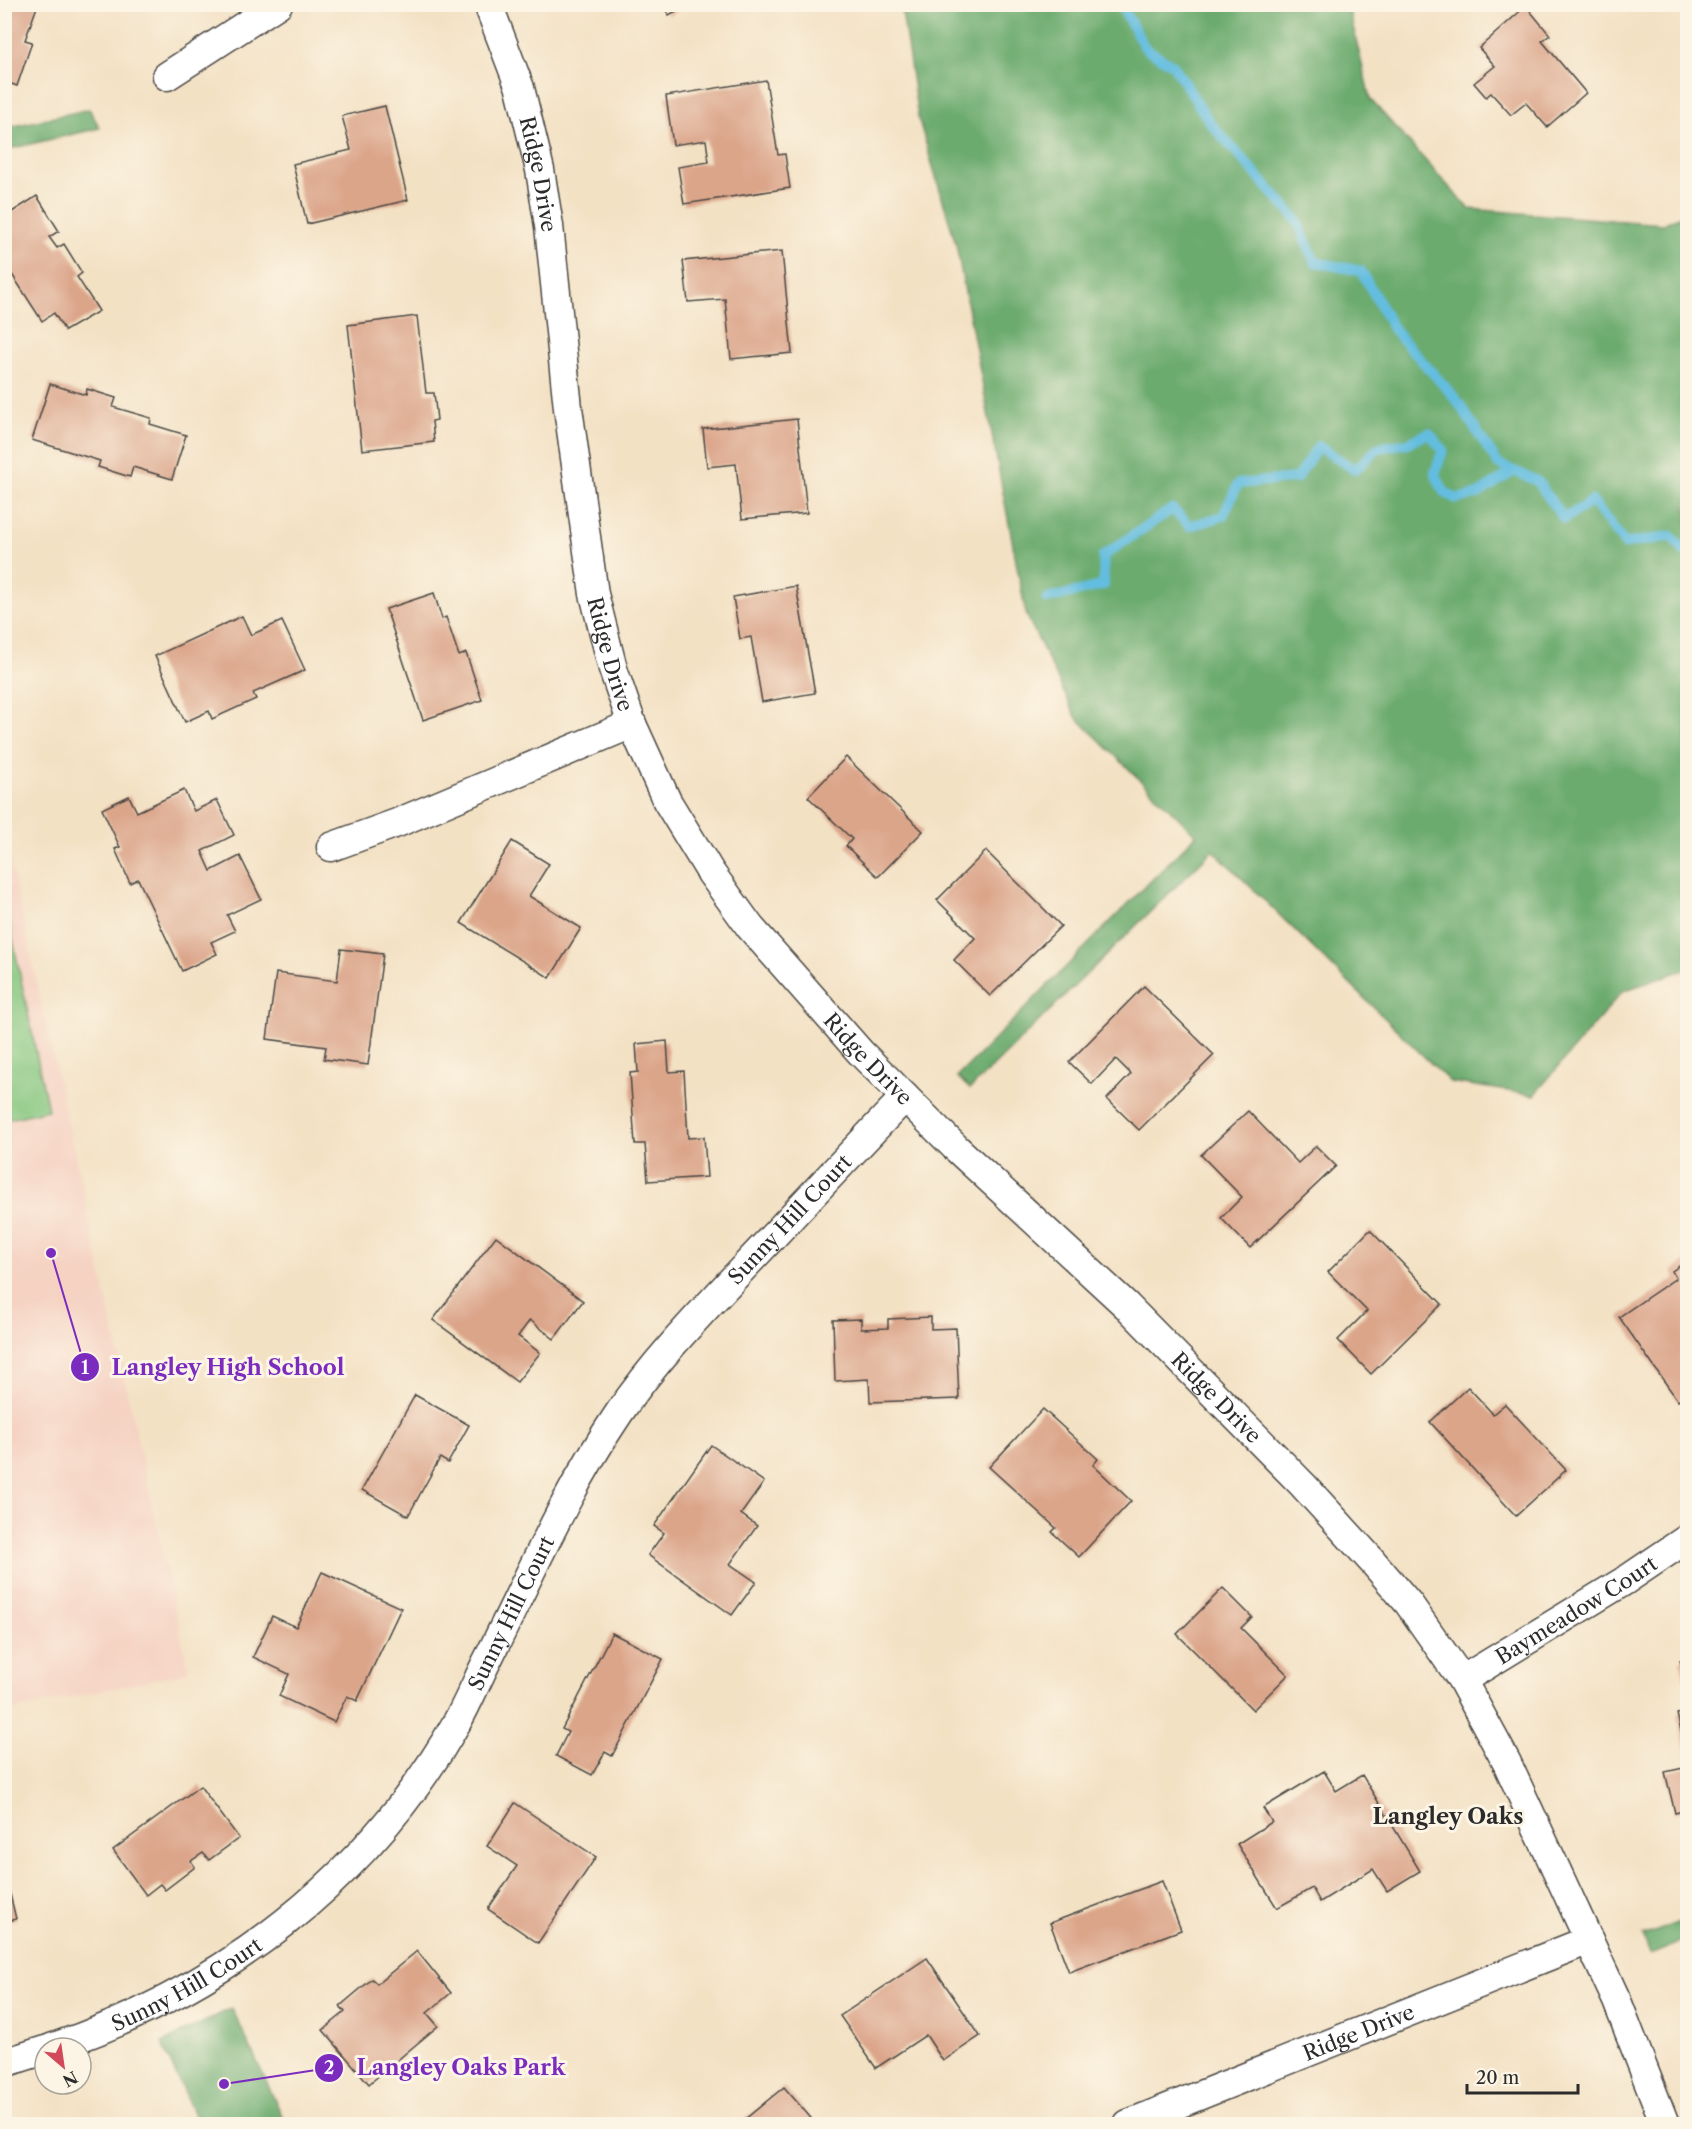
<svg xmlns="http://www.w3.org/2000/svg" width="1692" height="2129" font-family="'Libre Caslon Text',serif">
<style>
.built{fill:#f5d2c2}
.green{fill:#85c67f;stroke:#587855;stroke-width:1.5}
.forest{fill:#6cab6e;stroke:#4c6b4c;stroke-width:1.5}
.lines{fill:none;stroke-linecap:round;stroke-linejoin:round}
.stream{stroke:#63bde0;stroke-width:10}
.building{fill:#dba58a}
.minor-casing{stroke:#494642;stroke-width:31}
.path{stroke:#494642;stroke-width:4;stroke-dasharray:4.5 4.5;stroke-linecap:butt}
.minor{stroke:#fff;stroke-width:28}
.labels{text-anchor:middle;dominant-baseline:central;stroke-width:6;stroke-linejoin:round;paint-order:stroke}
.street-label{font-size:21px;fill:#2b2b2b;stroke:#fcf5e5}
.neighbourhood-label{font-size:22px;font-weight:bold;fill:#2b2b2b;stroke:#fcf5e5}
.leader{fill:none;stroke:#7b2cbf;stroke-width:2}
.callout-dot{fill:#7b2cbf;stroke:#fcf5e5;stroke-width:2}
.mark-label{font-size:18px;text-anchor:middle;font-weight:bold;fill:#fff}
.callout-label{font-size:22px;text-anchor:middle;font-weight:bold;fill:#7b2cbf;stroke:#fcf5e5;stroke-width:6;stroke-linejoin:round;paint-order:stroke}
</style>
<rect width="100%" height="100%" fill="#fcf5e5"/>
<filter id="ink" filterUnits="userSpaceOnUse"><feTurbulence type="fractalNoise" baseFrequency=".0167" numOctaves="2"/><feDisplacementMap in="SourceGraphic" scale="12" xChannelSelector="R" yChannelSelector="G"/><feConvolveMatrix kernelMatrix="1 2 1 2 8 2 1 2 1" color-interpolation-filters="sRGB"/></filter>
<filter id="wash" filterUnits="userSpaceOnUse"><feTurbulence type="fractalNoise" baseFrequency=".008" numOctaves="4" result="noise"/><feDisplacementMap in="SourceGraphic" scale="24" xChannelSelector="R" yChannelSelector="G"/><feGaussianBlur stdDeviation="1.35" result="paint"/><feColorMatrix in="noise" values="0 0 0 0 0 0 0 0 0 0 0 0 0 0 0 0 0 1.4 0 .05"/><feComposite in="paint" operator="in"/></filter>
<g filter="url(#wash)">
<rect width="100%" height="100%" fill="#f3e1c4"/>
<polygon class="built" points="4,833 189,1672 5,1712 4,1712"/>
<polygon class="green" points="4,897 48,1110 5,1120 4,1120"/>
<g class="forest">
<polygon points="901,5 1348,5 1370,99 1469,209 1663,224 1687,213 1687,969 1623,991 1534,1095 1450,1082 1213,850 970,1089 957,1077 1196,835 1076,717 1026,614 956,244 918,117"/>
<polygon points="89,109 100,128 5,150 5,128"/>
<polygon points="1687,1919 1687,1939 1650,1954 1643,1936"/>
<polygon points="232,2008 286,2124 198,2124 162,2043"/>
</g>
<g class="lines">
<g class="stream">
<polyline points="1120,4 1145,48 1173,65 1211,124 1296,219 1315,262 1361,271 1394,330 1456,399 1498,464 1537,481 1564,519 1592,501 1625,544 1671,536 1688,555"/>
<polyline points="1047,599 1104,585 1103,556 1172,509 1190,526 1223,516 1238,484 1297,478 1318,446 1355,470 1378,448 1408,443 1429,433 1443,450 1435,473 1444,492 1457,499 1478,494 1514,471"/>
</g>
</g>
<g id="blocks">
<g class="building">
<polygon points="4,4 38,4 25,40 32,42 17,86 9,83 5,97"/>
<polygon points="663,4 689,4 669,15"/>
<polygon points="1526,6 1550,35 1542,41 1586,93 1547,127 1526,103 1511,115 1491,93 1486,97 1474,83 1495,66 1479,48"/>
<polygon points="766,80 778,155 785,154 790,188 684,204 678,167 709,162 706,140 673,145 666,96"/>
<polygon points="385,106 408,200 307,224 293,164 351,150 342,116"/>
<polygon points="37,196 59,231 49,237 57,248 64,244 82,273 77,277 99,311 65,331 54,313 42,321 4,262 4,217"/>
<polygon points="782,251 792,353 731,359 725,299 688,302 683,261"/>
<polygon points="417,316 426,393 434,393 437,420 432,421 434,442 362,450 348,325"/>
<polygon points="50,384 86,395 87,389 116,398 113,407 151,418 150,424 186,435 172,479 133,467 130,477 98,467 100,461 32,440"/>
<polygon points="797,419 807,513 742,519 736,464 707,467 703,429"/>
<polygon points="796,586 815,693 762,702 751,637 740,639 733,597"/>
<polygon points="434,593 442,619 446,617 459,656 466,653 482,700 423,720 386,609"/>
<polygon points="242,616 251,635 282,621 305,670 253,693 256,699 212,719 209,711 185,722 155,656"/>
<polygon points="846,757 923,831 878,877 846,846 852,839 808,797"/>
<polygon points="184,790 194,811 217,800 234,835 202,851 211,871 240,856 261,899 227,915 235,931 211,942 217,954 182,971 138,879 130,883 115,849 120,847 102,809 129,796 137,812"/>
<polygon points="512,841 549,864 529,896 581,928 550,978 461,923"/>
<polygon points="986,851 1061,926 990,996 954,960 975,938 937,900"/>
<polygon points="341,949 383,954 368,1065 324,1059 326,1047 267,1039 276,973 337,981"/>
<polygon points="1144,986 1214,1055 1139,1130 1107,1099 1131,1074 1116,1059 1092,1084 1069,1062"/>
<polygon points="667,1041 669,1072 684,1071 688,1138 704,1137 707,1177 648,1181 645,1144 635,1144 630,1073 638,1072 636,1044"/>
<polygon points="1248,1111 1298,1163 1316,1146 1336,1166 1250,1248 1221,1218 1242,1197 1201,1155"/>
<polygon points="1370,1230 1442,1304 1371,1374 1338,1340 1367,1311 1328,1272"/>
<polygon points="496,1236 583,1301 554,1339 530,1320 518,1336 540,1353 517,1382 433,1320"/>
<polygon points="1688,1260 1688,1395 1678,1401 1619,1317 1676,1278 1672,1271"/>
<polygon points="931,1317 931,1329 956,1328 959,1399 870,1402 869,1379 835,1381 833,1320 861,1319 861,1329 888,1328 888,1319"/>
<polygon points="1468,1387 1493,1414 1505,1404 1566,1470 1516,1516 1430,1422"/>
<polygon points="415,1395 469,1425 448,1463 440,1458 408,1516 362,1490"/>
<polygon points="1043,1409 1098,1459 1093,1465 1131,1501 1079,1557 1052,1532 1056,1528 989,1467"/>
<polygon points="711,1445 764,1482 741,1514 757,1526 730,1564 756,1582 732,1615 648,1555 664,1533 654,1526"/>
<polygon points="322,1572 401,1608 357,1701 347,1696 334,1722 279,1696 289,1674 253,1657 272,1616 296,1627"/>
<polygon points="1223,1588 1252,1617 1241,1628 1288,1675 1253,1710 1177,1634"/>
<polygon points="612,1633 663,1659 612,1756 605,1752 592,1775 556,1756 568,1732 562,1729"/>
<polygon points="1688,1658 1688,1688 1687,1688 1680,1660"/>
<polygon points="1688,1711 1688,1756 1687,1756 1677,1714"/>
<polygon points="1688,1767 1688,1810 1675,1813 1665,1772"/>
<polygon points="1324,1771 1336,1791 1362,1775 1420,1871 1387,1891 1373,1869 1320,1902 1312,1888 1277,1908 1237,1844 1272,1822 1263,1808"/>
<polygon points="200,1786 239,1838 209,1860 203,1853 191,1861 195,1867 165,1890 160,1884 146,1895 113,1850"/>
<polygon points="515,1803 596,1857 538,1943 488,1909 517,1866 487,1846"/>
<polygon points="4,1869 16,1919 4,1922"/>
<polygon points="1162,1881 1181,1930 1069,1972 1050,1923"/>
<polygon points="417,1951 451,1993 427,2013 438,2026 369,2084 323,2030 345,2012 340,2006 372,1979 377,1984"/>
<polygon points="927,1958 980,2036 943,2061 926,2035 876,2068 840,2016"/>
<polygon points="784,2087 816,2124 739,2124"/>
</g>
</g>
</g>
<g filter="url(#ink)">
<use href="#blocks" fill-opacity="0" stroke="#494642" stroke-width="1.5"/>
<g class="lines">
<g class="minor-casing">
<g id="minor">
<path id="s1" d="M488,4L520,88L540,170L549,226L568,408L594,594L613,669L632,724L667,801L711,873L750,927L861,1053L956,1148L1127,1306L1303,1485L1373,1562L1409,1604L1462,1680L1507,1763L1617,2001L1665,2124"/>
<polyline points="167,76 278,4"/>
<polyline points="331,847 397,823 632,724"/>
<path id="s2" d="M1462,1680L1626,1580L1688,1538"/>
<path id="s3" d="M51,2048C223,1990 367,1880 457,1722C469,1701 478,1678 489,1657C530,1575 567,1490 619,1413C656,1359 702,1312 747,1264C800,1208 852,1152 905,1097"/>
<polyline points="4,2063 45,2050"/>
<path id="s4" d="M1128,2124L1589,1940"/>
</g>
</g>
<polyline class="path" points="4,1460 8,1479"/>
<use href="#minor" class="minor"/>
</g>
</g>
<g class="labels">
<g class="street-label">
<text stroke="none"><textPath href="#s1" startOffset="178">Ridge Drive</textPath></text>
<text stroke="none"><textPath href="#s1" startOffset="664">Ridge Drive</textPath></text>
<text stroke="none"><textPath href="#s1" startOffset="1150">Ridge Drive</textPath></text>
<text stroke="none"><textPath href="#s3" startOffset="1140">Sunny Hill Court</textPath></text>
<text stroke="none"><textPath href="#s1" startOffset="1636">Ridge Drive</textPath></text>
<text stroke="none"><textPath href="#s2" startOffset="134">Baymeadow Court</textPath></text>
<text stroke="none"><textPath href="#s3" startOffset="654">Sunny Hill Court</textPath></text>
<text stroke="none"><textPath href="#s3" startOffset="150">Sunny Hill Court</textPath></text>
<text stroke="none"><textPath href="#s4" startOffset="248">Ridge Drive</textPath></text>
</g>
<g class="neighbourhood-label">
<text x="1448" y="1816">Langley Oaks</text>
</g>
</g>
<path class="leader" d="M51 1253L85 1367M224 2084L329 2068"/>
<g class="callout-dot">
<circle cx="51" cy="1253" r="6"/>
<circle cx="224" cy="2084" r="6"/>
<circle cx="85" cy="1367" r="15"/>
<circle cx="329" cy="2068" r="15"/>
</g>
<g class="mark-label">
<text x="85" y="1374">1</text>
<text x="329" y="2074">2</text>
</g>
<g class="callout-label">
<text x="228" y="1375">Langley High School</text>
<text x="461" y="2075">Langley Oaks Park</text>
</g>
<rect width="1692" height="2129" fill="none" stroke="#fcf5e5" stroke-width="24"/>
<g transform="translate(63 2066) rotate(151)"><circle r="28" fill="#fcf5e5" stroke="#a8a49b" stroke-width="1.5"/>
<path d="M0-4.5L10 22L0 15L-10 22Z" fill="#d1495b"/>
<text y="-9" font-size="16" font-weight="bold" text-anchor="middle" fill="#2b2b2b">N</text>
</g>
<path d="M1467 2084v9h111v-9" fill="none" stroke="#2b2b2b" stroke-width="3"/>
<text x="1476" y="2084" font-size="18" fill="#2b2b2b" stroke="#fcf5e5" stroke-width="4.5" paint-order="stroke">20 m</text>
</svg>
